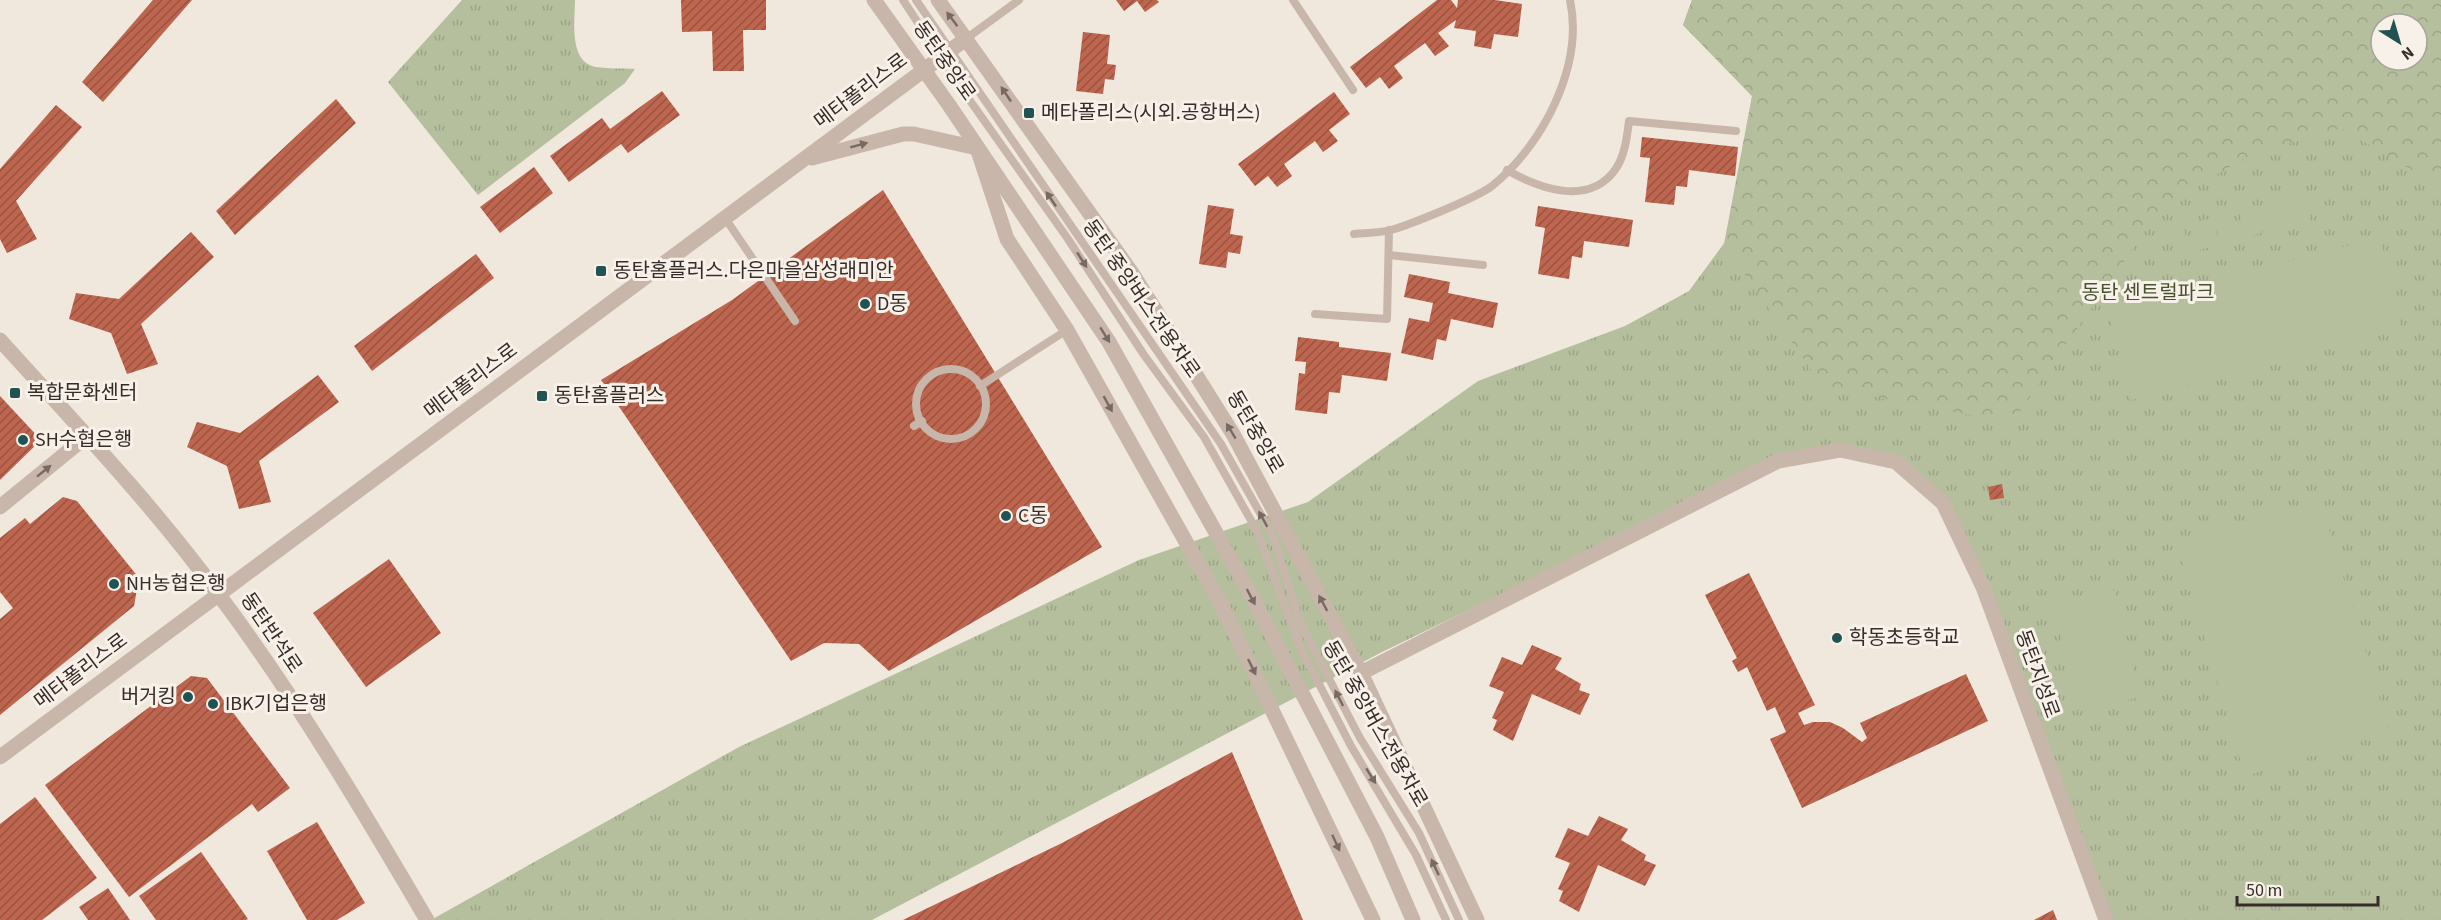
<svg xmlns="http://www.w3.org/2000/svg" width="2441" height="920" font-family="'Source Sans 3','Noto Sans KR',sans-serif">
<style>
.grass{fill:url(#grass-tufts);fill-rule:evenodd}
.forest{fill:url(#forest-crowns);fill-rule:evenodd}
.garden{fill:#b5bf9e}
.building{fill:url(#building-hatch)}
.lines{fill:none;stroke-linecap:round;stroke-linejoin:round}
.service{stroke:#c8b6aa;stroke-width:8}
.minor{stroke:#c8b6aa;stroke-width:15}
.tertiary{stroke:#c8b6aa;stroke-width:15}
.oneway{fill:#786a63}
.poi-dot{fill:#215354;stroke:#f8f1e9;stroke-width:2}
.labels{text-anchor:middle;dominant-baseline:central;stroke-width:6;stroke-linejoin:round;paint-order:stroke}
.street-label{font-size:20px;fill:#362c29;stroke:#f8f1e9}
.poi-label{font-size:20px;fill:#362c29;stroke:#f8f1e9;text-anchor:start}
.park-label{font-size:20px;fill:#46522e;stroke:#f8f1e9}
</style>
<defs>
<pattern id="grass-tufts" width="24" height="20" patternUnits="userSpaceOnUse" patternTransform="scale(1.5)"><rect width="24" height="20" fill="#b5bf9e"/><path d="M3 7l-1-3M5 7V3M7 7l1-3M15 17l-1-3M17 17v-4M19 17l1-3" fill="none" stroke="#9ca488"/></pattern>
<pattern id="forest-crowns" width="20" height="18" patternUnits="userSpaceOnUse" patternTransform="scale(1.5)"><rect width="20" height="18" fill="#b5bf9e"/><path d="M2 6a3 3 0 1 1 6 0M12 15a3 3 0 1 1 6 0" fill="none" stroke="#9ca488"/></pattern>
<pattern id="building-hatch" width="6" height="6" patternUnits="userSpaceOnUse" patternTransform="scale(1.5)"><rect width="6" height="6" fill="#bd654e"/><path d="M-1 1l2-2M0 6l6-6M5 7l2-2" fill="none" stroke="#9a5341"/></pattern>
</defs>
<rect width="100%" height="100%" fill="#f0e7dd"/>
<g class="grass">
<path d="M462,0H575C575,20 568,62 596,67C609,69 622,68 635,69L625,83L478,195L388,82Z"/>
<path d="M1692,0H2441V920H2106L1943,503L1896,462L1840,450L1778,461L1382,652L872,920H431L739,747L1139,560L1308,502L1478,381L1625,326L1689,291L1733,231L1752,96L1683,25ZM2381,24H2417V60H2381Z"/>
</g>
<path class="forest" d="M1692,0H2441V187L2341,128L2251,155L2162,206L2012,423L1823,387L1724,244L1752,96L1683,25ZM2381,24H2417V60H2381Z"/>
<g class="garden">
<polygon points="2303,193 2310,221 2294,225 2287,197"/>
<polygon points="2280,199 2287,226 2270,231 2264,203"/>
<polygon points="2256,207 2262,233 2245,237 2239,211"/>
<polygon points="2230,213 2237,239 2220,244 2214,217"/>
<polygon points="2207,219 2213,246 2196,251 2189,224"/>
<polygon points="2183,225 2190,253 2175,256 2168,229"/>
<polygon points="2380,237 2401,330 2131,400 2109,310"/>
<polygon points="2320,499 2390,733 2245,776 2176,542"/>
<polygon points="2114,590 2140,697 2078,712 2053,605"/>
</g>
<g class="building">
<polygon points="153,0 192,0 103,102 82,82"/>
<polygon points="681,0 766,0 766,30 743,30 744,71 713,71 712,31 682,32"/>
<polygon points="1116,0 1157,0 1159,2 1145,12 1137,1 1124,11"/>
<polygon points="1437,0 1451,0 1457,8 1458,0 1495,0 1522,4 1518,37 1494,34 1491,49 1474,46 1476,31 1454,28 1456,20 1438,33 1449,46 1435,56 1425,43 1394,66 1403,78 1389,89 1380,77 1366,88 1350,67"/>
<polygon points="1083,32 1110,35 1107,64 1116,65 1114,80 1105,79 1103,94 1076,91"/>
<polygon points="662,91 680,115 628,153 621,144 569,182 550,156 602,118 610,129"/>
<polygon points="1334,92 1350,114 1329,130 1338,141 1323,152 1315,141 1284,164 1292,176 1277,187 1268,176 1255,186 1238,164"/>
<polygon points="336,99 356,123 235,235 216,211"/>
<polygon points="56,105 82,127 16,201 37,239 7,253 0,239 0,169"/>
<polygon points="1642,137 1738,147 1735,176 1689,170 1687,187 1676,186 1674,205 1645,202 1650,158 1640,157"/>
<polygon points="534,167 553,193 500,233 480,207"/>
<polygon points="883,190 1102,547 889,671 859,644 824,643 791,661 601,380 732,300"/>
<polygon points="1208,205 1234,209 1230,234 1243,236 1240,254 1228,252 1226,268 1199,264"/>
<polygon points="1538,206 1633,220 1629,247 1584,241 1582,258 1572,256 1569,279 1538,274 1545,228 1535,226"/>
<polygon points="191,232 214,257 141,324 158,364 127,374 111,333 69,319 76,293 119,299"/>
<polygon points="476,254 494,278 372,371 354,346"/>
<polygon points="1409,274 1450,282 1448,293 1498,303 1493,328 1451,319 1446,341 1437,339 1433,360 1401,353 1409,318 1429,322 1433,303 1404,297"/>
<polygon points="1298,337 1339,342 1339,347 1391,353 1387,381 1342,375 1340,393 1329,392 1327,414 1295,410 1299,373 1305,374 1306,362 1295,361"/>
<polygon points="318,375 339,402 259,461 271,502 239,509 227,466 187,447 197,422 240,433"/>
<polygon points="0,396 41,440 0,480"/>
<polygon points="2002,484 2004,498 1990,500 1988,487"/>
<polygon points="63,497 77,501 139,578 134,606 0,715 0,619 13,608 0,592 0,538 25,518 30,524"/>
<polygon points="389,559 441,633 366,687 313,613"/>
<polygon points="1749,573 1815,705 1798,713 1804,725 1813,722 1830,722 1843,728 1862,742 1867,738 1860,723 1966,674 1988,721 1802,808 1770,739 1786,732 1775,707 1767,711 1747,667 1738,672 1732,661 1737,658 1705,595"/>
<polygon points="1532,645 1562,658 1555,669 1581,684 1579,690 1590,694 1580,715 1532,694 1513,741 1493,730 1497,720 1492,718 1504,692 1489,686 1502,657 1522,665"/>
<polygon points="191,676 207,678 290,788 258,812 252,804 129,897 45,785"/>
<polygon points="1232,752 1303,920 903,920 1062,843"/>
<polygon points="35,797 97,878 42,920 0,920 0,824"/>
<polygon points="1599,816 1628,829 1621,840 1646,855 1644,860 1656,865 1645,886 1598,865 1579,912 1559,901 1563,891 1558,889 1570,863 1555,857 1568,828 1588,836"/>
<polygon points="317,822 365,903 337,920 307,920 267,851"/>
<polygon points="201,852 248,919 246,920 156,920 139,896"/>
<polygon points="108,888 130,920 88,920 79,907"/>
<polygon points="2053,910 2057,920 2034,920"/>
</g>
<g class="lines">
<g class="service">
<polyline points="903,0 961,88 1068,239 1144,355 1204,437 1257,531 1301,649 1351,746 1416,855 1446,920"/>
<polyline points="916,0 1221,444 1273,536 1301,625 1360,738 1419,833 1459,920"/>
<polyline points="1293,0 1353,90"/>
<polyline points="967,38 1019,0"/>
<path d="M1507,170C1538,188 1588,207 1615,170C1625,156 1627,137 1629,121L1736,131"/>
<polyline points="725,218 795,321"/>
<path d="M1354,234C1366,233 1380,233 1391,230C1412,224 1476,198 1492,186C1543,145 1584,66 1570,0"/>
<polyline points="1389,255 1483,265"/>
<polyline points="1315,314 1387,319 1389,230"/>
<circle cx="951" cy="404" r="35"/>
<polyline points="980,386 1067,330"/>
<polyline points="914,426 922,421"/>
</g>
<g class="minor">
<polyline points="812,158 903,134 914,134 977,148 1007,239 1067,330 1222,606 1373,920"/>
<polyline points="0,507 87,436"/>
<polyline points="1361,673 1778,461 1840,450 1896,462 1943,503 1983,587 2106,920"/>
<polyline points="0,757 967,38"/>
</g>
<g class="tertiary">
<polyline points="874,0 949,105 1109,342 1252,597 1377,837 1413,920"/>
<polyline points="938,0 1132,273 1233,434 1361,673 1477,920"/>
<path d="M0,340C75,423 153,505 219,595C296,698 362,809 427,920"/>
</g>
</g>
<defs><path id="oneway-solid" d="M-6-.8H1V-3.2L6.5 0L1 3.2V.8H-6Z" transform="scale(1.5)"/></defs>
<g class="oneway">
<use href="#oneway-solid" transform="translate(952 19) rotate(-127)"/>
<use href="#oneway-solid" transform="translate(1006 94) rotate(-124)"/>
<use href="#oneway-solid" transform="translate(859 145) rotate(-15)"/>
<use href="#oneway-solid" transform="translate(1051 199) rotate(-124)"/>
<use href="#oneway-solid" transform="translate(1082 260) rotate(57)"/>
<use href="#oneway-solid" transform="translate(1105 335) rotate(58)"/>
<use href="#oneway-solid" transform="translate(1108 404) rotate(61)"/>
<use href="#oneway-solid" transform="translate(1231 431) rotate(-121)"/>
<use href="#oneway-solid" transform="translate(44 471) rotate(-39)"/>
<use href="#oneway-solid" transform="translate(1263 519) rotate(-119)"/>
<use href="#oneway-solid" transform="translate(1251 597) rotate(62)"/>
<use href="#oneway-solid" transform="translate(1323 603) rotate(-118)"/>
<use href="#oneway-solid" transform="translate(1252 667) rotate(64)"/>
<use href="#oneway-solid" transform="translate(1339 698) rotate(-117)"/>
<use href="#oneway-solid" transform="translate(1371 776) rotate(58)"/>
<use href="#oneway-solid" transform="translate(1336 843) rotate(65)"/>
<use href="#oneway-solid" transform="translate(1435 867) rotate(-115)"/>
</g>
<g class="poi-dot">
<rect x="1023" y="107" width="12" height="12" rx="3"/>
<rect x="595" y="265" width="12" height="12" rx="3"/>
<circle cx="865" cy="304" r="6"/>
<rect x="9" y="387" width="12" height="12" rx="3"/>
<rect x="536" y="390" width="12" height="12" rx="3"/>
<circle cx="23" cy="440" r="6"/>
<circle cx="1006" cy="516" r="6"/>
<circle cx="114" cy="584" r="6"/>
<circle cx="1837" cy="638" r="6"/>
<circle cx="188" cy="697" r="6"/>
<circle cx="213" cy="704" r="6"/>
</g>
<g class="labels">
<g class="street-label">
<text transform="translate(944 61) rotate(55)">동탄중앙로</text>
<text transform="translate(861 91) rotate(-37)">메타폴리스로</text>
<text transform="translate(1141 299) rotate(55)">동탄 중앙버스전용차로</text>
<text transform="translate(471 381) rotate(-37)">메타폴리스로</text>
<text transform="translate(1255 432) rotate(60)">동탄중앙로</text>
<text transform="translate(271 633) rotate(56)">동탄반석로</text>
<text transform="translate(81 671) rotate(-37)">메타폴리스로</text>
<text transform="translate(2037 674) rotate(70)">동탄지성로</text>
<text transform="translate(1375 724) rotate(60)">동탄 중앙버스전용차로</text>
</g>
<g class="poi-label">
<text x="1041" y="113">메타폴리스(시외.공항버스)</text>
<text x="613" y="271">동탄홈플러스.다은마을삼성래미안</text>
<text x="877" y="304">D동</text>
<text x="27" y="393">복합문화센터</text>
<text x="554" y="396">동탄홈플러스</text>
<text x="35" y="440">SH수협은행</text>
<text x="1018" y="516">C동</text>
<text x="126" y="584">NH농협은행</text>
<text x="1849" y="638">학동초등학교</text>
<text x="176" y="697" text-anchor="end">버거킹</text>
<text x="225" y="704">IBK기업은행</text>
</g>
<g class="park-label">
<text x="2148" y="293">동탄 센트럴파크</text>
</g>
</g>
<g transform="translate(2399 42) rotate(143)"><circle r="28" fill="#f8f1e9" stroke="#aaa29c" stroke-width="1.5"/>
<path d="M0-4.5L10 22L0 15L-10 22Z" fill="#215354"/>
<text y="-9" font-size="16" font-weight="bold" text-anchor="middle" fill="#362c29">N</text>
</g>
<path d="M2237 896v9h141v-9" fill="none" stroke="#362c29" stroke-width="3"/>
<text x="2246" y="896" font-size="18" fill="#362c29" stroke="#f8f1e9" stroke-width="4.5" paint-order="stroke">50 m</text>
</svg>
